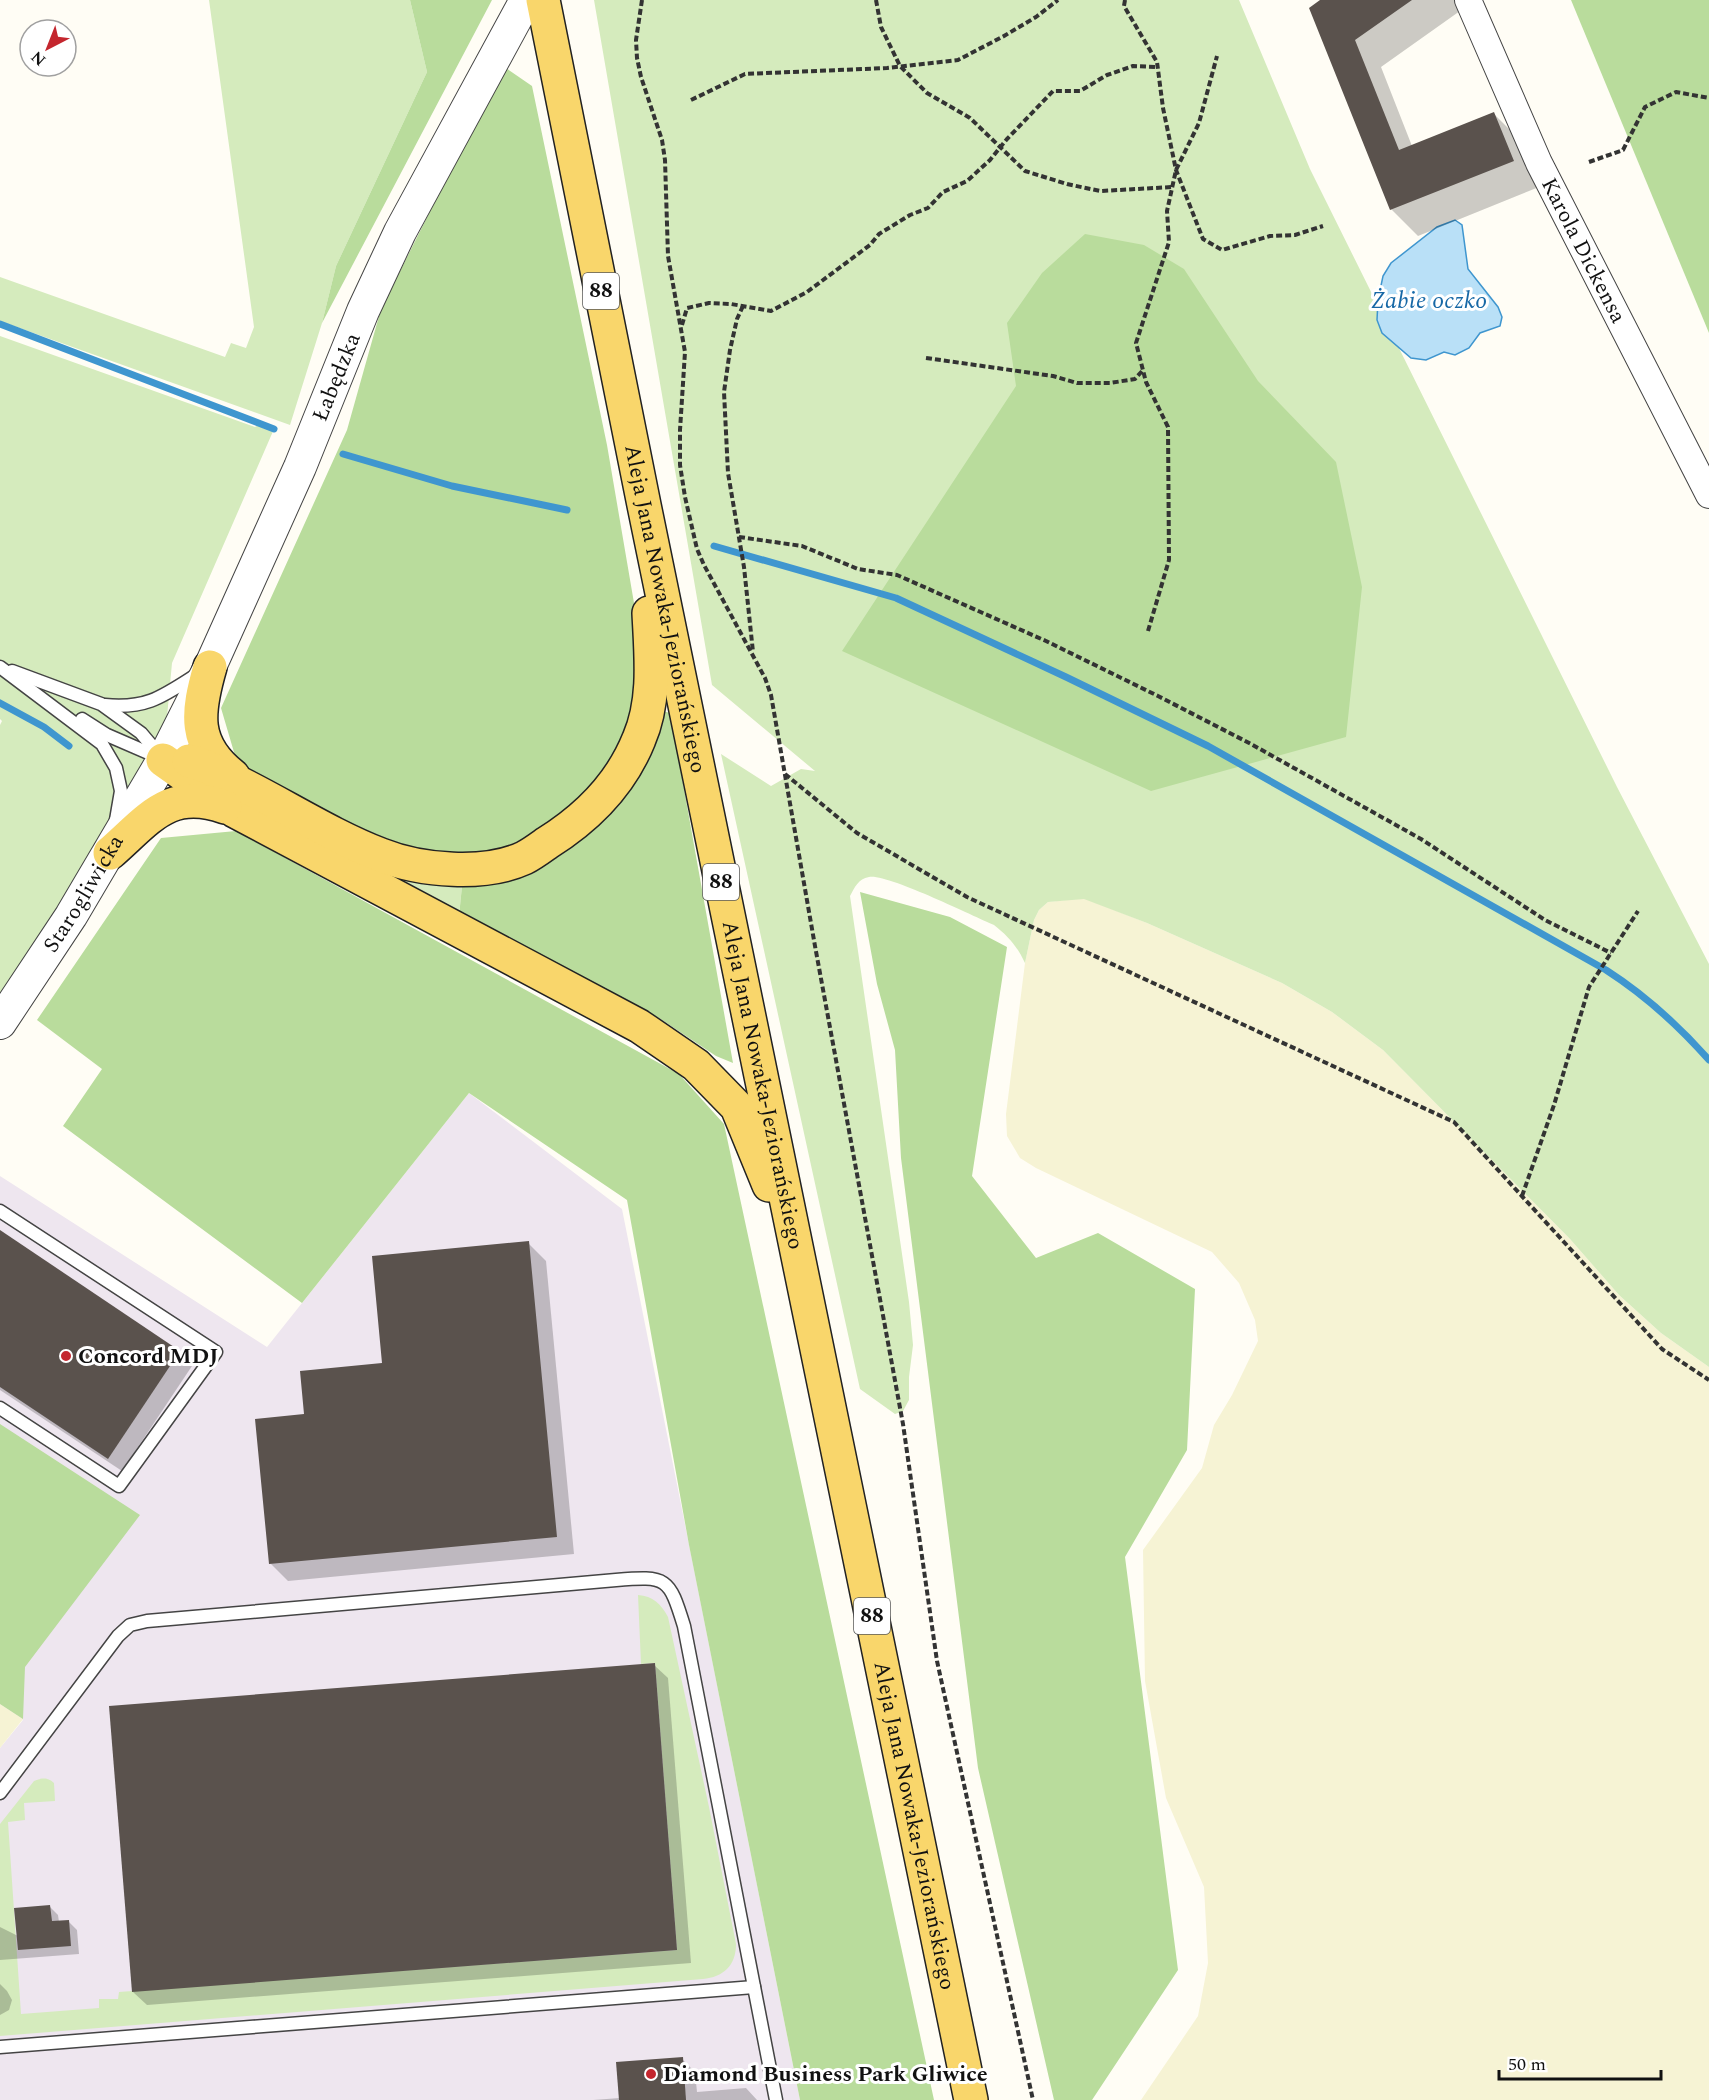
<svg xmlns="http://www.w3.org/2000/svg" width="1709" height="2100" font-family="Spectral,serif">
<style>
.industrial{fill:#eee6ef}
.farmland{fill:#f6f3d4}
.green{fill:#d5ebbd}
.forest{fill:#b9dc9c}
.water{fill:#b9e0f7;stroke:#3f96cf;stroke-width:1.5}
.shadow{fill:#0003}
.lines{fill:none;stroke-linecap:round;stroke-linejoin:round}
.stream{stroke:#3f96cf;stroke-width:7}
.building{fill:#5a524d}
.service-casing{stroke:#444;stroke-width:15}
.minor-casing{stroke:#444;stroke-width:28}
.tertiary-casing{stroke:#444;stroke-width:34}
.primary-casing{stroke:#222;stroke-width:36}
.path{stroke:#333;stroke-width:4;stroke-dasharray:6 3;stroke-linecap:butt}
.service{stroke:#fff;stroke-width:12}
.minor{stroke:#fff;stroke-width:26}
.tertiary{stroke:#fff;stroke-width:32}
.primary{stroke:#f9d66b;stroke-width:33}
.poi-dot{fill:#c4262e;stroke:#fff;stroke-width:2}
.labels{text-anchor:middle;dominant-baseline:central;stroke-width:6;stroke-linejoin:round;paint-order:stroke}
.shield{fill:#fff;stroke:#585858;stroke-width:1.5}
.shield-label{font-size:21px;font-weight:bold;fill:#111}
.street-label{font-size:22px;fill:#111;stroke:#fff}
.poi-label{font-size:22px;font-weight:bold;fill:#111;stroke:#fff;text-anchor:start}
.water-label{font-size:24px;font-style:italic;fill:#1768a6;stroke:#fff}
</style>
<rect width="100%" height="100%" fill="#fffdf5"/>
<polygon class="industrial" points="469,1093 622,1209 800,2100 0,2100 0,1748 23,1720 0,1704 0,1176 267,1347"/>
<g class="farmland">
<polygon points="1084,898 1147,923 1282,983 1332,1012 1383,1050 1570,1239 1619,1295 1661,1333 1709,1367 1709,2100 1141,2100 1198,2016 1208,1963 1204,1887 1166,1798 1145,1681 1143,1550 1202,1468 1214,1425 1232,1395 1258,1341 1255,1320 1239,1283 1212,1252 1036,1168 1020,1158 1007,1136 1006,1114 1025,963 1034,920 1039,910 1048,902"/>
<polygon points="0,1704 23,1719 0,1748"/>
</g>
<g class="green">
<polygon points="209,0 410,0 427,72 336,266 322,323 290,425 0,321 0,277 225,357 231,343 246,348 254,327"/>
<path d="M594,0H1239L1310,169L1617,787L1709,964V1367L1661,1333L1619,1295L1570,1239L1383,1050L1332,1012L1282,983L1147,923L1084,899L1048,902L1039,910L1034,920L1025,963C1017,946 1008,936 994,925C973,916 886,873 869,877C858,879 855,887 850,896L909,1302L913,1345L909,1377V1400L903,1411L895,1414L860,1389L721,754L771,786L801,769L815,771L712,685Z"/>
<polygon points="0,336 255,427 260,424 274,429 172,663 163,760 0,1023 0,725 2,721 0,719"/>
<polygon points="200,772 463,876 459,916"/>
<path d="M638,1595C653,1596 661,1604 668,1617L709,1807L736,1944C736,1966 723,1977 703,1979L0,2036V1824L34,1781C42,1778 47,1777 54,1783L55,1801L24,1803L25,1820L8,1822L21,2014L99,2008V1999H118L119,1992L677,1950L655,1663L641,1664Z"/>
</g>
<g class="forest">
<polygon points="410,0 492,0 322,323 336,266 427,72"/>
<polygon points="1571,0 1709,0 1709,333"/>
<polygon points="503,66 532,86 607,445 640,638 636,713 609,768 556,823 509,847 467,855 409,850 272,790 236,759 221,708 347,430 381,309"/>
<polygon points="1085,234 1144,245 1184,269 1258,381 1336,462 1362,587 1346,737 1151,791 842,651 1016,386 1007,323 1042,273"/>
<polygon points="663,711 670,713 674,733 733,1063 716,1056 659,1018 459,916 463,876 514,870"/>
<polygon points="236,831 679,1074 724,1124 934,2100 800,2100 689,1545 627,1200 469,1093 302,1303 63,1126 102,1069 37,1020 161,838"/>
<polygon points="860,892 950,917 1007,947 972,1176 1036,1258 1098,1233 1195,1289 1187,1450 1125,1557 1178,1970 1092,2100 1054,2100 978,1768 901,1158 895,1050 877,984"/>
<polygon points="0,1424 140,1515 25,1667 23,1719 0,1704"/>
</g>
<polygon class="water" points="1455,220 1462,225 1468,269 1498,307 1502,317 1500,326 1480,333 1469,348 1455,355 1444,352 1426,360 1411,358 1382,333 1377,320 1378,300 1383,276 1391,263 1437,227"/>
<g class="shadow">
<polygon points="1323,0 1465,0 1467,6 1381,67 1412,146 1493,113 1520,140 1539,187 1418,236 1391,209"/>
<polygon points="0,1232 179,1352 192,1366 122,1471 0,1390"/>
<polygon points="528,1243 546,1261 574,1554 288,1581 270,1563 384,1364"/>
<polygon points="654,1665 668,1678 691,1963 147,2005 133,1992"/>
<polygon points="50,1907 58,1915 59,1922 68,1921 77,1930 79,1954 0,1960 0,1927 18,1936"/>
<polygon points="0,1984 7,1991 12,2000 9,2010 0,2015"/>
<polygon points="682,2059 695,2072 697,2092 746,2088 757,2100 593,2100 620,2098"/>
</g>
<g class="lines">
<g class="stream">
<polyline points="0,324 274,429"/>
<polyline points="343,454 452,486 567,510"/>
<path d="M714,546L896,598L1066,677L1208,746L1606,970C1645,995 1678,1025 1709,1060"/>
<polyline points="0,703 44,727 69,746"/>
</g>
</g>
<g class="building">
<polygon points="1320,0 1412,0 1355,40 1399,150 1494,112 1514,161 1390,210 1309,8"/>
<polygon points="0,1230 180,1351 108,1459 0,1387"/>
<polygon points="529,1241 557,1537 269,1564 255,1419 304,1414 300,1371 382,1363 372,1256"/>
<polygon points="655,1663 677,1950 132,1992 109,1706"/>
<polygon points="50,1905 52,1921 69,1920 71,1946 18,1950 14,1908"/>
<polygon points="683,2057 686,2100 619,2100 616,2062"/>
</g>
<g class="lines">
<g class="service-casing">
<g id="service">
<polyline points="0,667 102,744 116,768 121,791 116,820"/>
<polyline points="12,671 101,704 141,733 163,759"/>
<path d="M105,705C146,709 162,697 196,675"/>
<polyline points="82,719 107,735 160,758"/>
<polyline points="0,1211 216,1352 119,1486 0,1408"/>
<path d="M0,1793L118,1636L130,1625L147,1621L616,1580C667,1576 669,1577 684,1626L776,2100"/>
<polyline points="0,2047 754,1987"/>
</g>
</g>
<g class="minor-casing">
<g id="minor">
<path id="s1" d="M1468,0L1539,163L1709,495"/>
</g>
</g>
<g class="tertiary-casing">
<g id="tertiary">
<path id="s2" d="M0,1023L71,916L163,760L210,667L300,467L363,311L400,232L526,0"/>
</g>
</g>
<g class="primary-casing">
<g id="primary">
<path id="s3" d="M543,0L644,505L971,2100"/>
<path d="M210,667C197,712 192,744 233,776"/>
<polyline points="163,760 235,811 639,1026 696,1065 737,1107 769,1185"/>
<path d="M189,761C203,763 218,773 231,779C281,803 329,835 381,855C421,871 485,876 524,858C532,854 540,848 547,843C587,818 621,784 639,739C656,700 651,655 649,613"/>
<path d="M110,853C149,819 169,787 225,807"/>
</g>
</g>
<g class="path">
<polyline points="642,0 636,40 637,58 641,77 662,140 665,160 668,256 685,352 680,430 680,465 685,497 697,549 704,565 765,678 771,695 815,946 903,1424 937,1661 1033,2100"/>
<polyline points="876,0 881,27 900,66 927,93 970,118 1025,171 1067,184 1100,191 1172,187"/>
<polyline points="1125,0 1124,6 1157,62 1163,108 1176,170 1192,211 1203,239 1222,250 1270,236 1295,235 1323,226"/>
<polyline points="691,100 745,74 887,68 958,60 1004,36 1036,17 1058,0"/>
<polyline points="1589,162 1623,150 1645,107 1676,92 1709,98"/>
<polyline points="743,306 737,319 730,350 724,392 728,473 744,567 753,652"/>
<polyline points="682,325 687,308 709,303 731,304 771,311 807,292 870,245 879,234 910,215 928,208 943,192 967,181 990,160 1007,139 1053,91 1080,91 1107,75 1133,66 1158,67"/>
<polyline points="926,358 1053,376 1077,383 1110,383 1135,379 1143,370"/>
<polyline points="739,537 802,546 858,569 897,575 1046,641 1158,696 1251,744 1421,839 1545,920 1611,953"/>
<polyline points="1148,631 1169,560 1168,427 1146,382 1136,343 1169,242 1167,211 1176,170 1199,123 1217,56"/>
<polyline points="785,774 857,833 967,897 1454,1122 1662,1349 1709,1380"/>
<polyline points="1522,1196 1554,1105 1589,987 1638,911"/>
</g>
<use href="#service" class="service"/>
<use href="#minor" class="minor"/>
<use href="#tertiary" class="tertiary"/>
<use href="#primary" class="primary"/>
</g>
<g class="poi-dot">
<circle cx="66" cy="1356" r="6"/>
<circle cx="651" cy="2074" r="6"/>
</g>
<g class="labels">
<g class="shield">
<rect x="583" y="273" width="36" height="36" rx="4.5"/>
<rect x="703" y="864" width="36" height="36" rx="4.5"/>
<rect x="854" y="1598" width="36" height="36" rx="4.5"/>
</g>
<g class="shield-label">
<text x="601" y="291">88</text>
<text x="721" y="882">88</text>
<text x="872" y="1616">88</text>
</g>
<g class="street-label">
<text stroke="none"><textPath href="#s1" startOffset="276">Karola Dickensa</textPath></text>
<text stroke="none"><textPath href="#s2" startOffset="730">Łabędzka</textPath></text>
<text stroke="none"><textPath href="#s3" startOffset="621">Aleja Jana Nowaka-Jeziorańskiego</textPath></text>
<text stroke="none"><textPath href="#s2" startOffset="154">Starogliwicka</textPath></text>
<text stroke="none"><textPath href="#s3" startOffset="1107">Aleja Jana Nowaka-Jeziorańskiego</textPath></text>
<text stroke="none"><textPath href="#s3" startOffset="1863">Aleja Jana Nowaka-Jeziorańskiego</textPath></text>
</g>
<g class="poi-label">
<text x="78" y="1356">Concord MDJ</text>
<text x="663" y="2074">Diamond Business Park Gliwice</text>
</g>
<g class="water-label">
<text x="1429" y="301">Żabie oczko</text>
</g>
</g>
<g transform="translate(48 48) rotate(222)"><circle r="28" fill="#ffffff" stroke="#a0a0a0" stroke-width="1.5"/>
<path d="M0-4.5L10 22L0 15L-10 22Z" fill="#c4262e"/>
<text y="-9" font-size="16" font-weight="bold" text-anchor="middle" fill="#111111">N</text>
</g>
<path d="M1499 2070v9h162v-9" fill="none" stroke="#111111" stroke-width="3"/>
<text x="1508" y="2070" font-size="18" fill="#111111" stroke="#ffffff" stroke-width="4.5" paint-order="stroke">50 m</text>
</svg>
